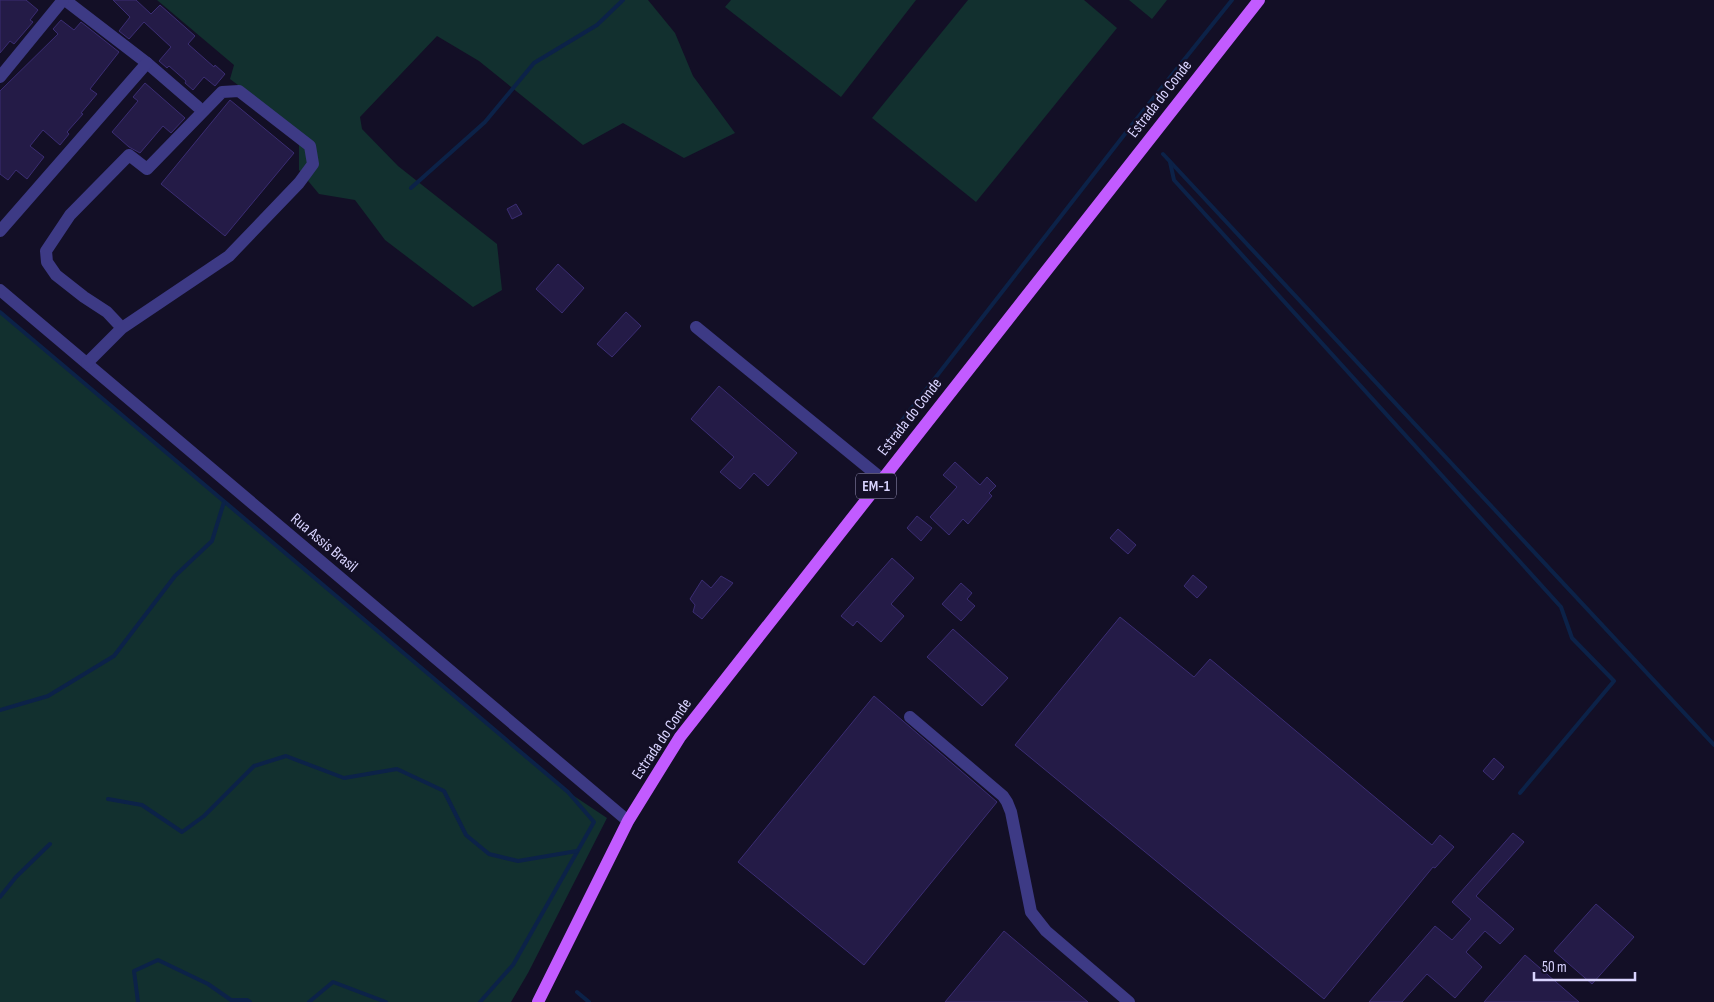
<svg xmlns="http://www.w3.org/2000/svg" width="1714" height="1002" font-family="'Sofia Sans Condensed',sans-serif">
<style>
.green{fill:#12302f}
.lines{fill:none;stroke-linecap:round;stroke-linejoin:round}
.stream{stroke:#0c2248;stroke-width:4}
.building{fill:#241b47;stroke:#3b2d73}
.minor{stroke:#3d3a85;stroke-width:12}
.major{stroke:#c25bff;stroke-width:12}
.labels{text-anchor:middle;dominant-baseline:central;stroke-width:5;stroke-linejoin:round;paint-order:stroke}
.shield{fill:#130f26;stroke:#9e99be;stroke-width:1}
.shield-label{font-size:15px;font-weight:bold;fill:#d9d4ff}
.street-label{font-size:16px;fill:#d9d4ff;stroke:#130f26}
</style>
<rect width="100%" height="100%" fill="#130f26"/>
<g class="green">
<polygon points="157,0 648,0 675,33 693,76 735,133 684,158 623,123 583,145 479,61 437,36 360,117 362,129 398,166 497,244 502,290 473,307 385,240 355,200 319,194 299,170 299,131 230,79 234,65"/>
<polygon points="731,0 916,0 841,97 725,7"/>
<polygon points="968,0 1084,0 1117,28 976,202 872,118"/>
<polygon points="1129,0 1167,0 1152,19"/>
<polygon points="0,312 568,792 607,818 528,973 511,1002 0,1002"/>
</g>
<g class="lines">
<g class="stream">
<polyline points="1135,121 1139,130"/>
<polyline points="1163,154 1714,745"/>
<polyline points="1170,162 1174,180 1561,607 1572,638 1614,681 1520,793"/>
<polyline points="411,188 485,122 534,63 597,25 623,0"/>
<polyline points="0,312 568,792 594,822 513,965 480,1002"/>
<polyline points="890,436 1135,121 1232,0"/>
<polyline points="0,710 48,696 114,656 175,576 212,541 224,502"/>
<polyline points="108,799 142,805 182,832 204,816 254,766 286,756 344,778 397,769 444,791 466,835 489,854 518,861 577,851"/>
<polyline points="0,897 16,877 50,844"/>
<polyline points="577,992 589,1002"/>
<polyline points="138,1002 134,971 158,960 208,984 231,1000 247,1000 250,1002"/>
<polyline points="309,1002 333,982 386,1002"/>
</g>
</g>
<g class="building">
<polygon points="0,0 26,0 38,10 30,20 33,22 14,44 10,41 0,53"/>
<polygon points="113,0 136,0 151,14 160,5 195,36 188,44 214,67 215,65 225,74 215,86 204,77 193,90 185,83 186,81 169,66 167,68 159,61 171,47 144,22 129,39 119,31 130,17"/>
<polygon points="61,20 74,30 81,22 119,52 90,89 97,94 81,113 83,114 67,132 69,134 60,145 43,130 30,146 44,157 27,179 16,170 8,180 0,174 0,91 58,34 53,29"/>
<polygon points="145,83 185,118 171,133 163,126 140,153 129,147 112,132 138,101 133,97"/>
<polygon points="230,100 294,153 225,236 161,184"/>
<polygon points="516,204 522,214 512,219 507,209"/>
<polygon points="558,264 584,288 562,313 536,289"/>
<polygon points="626,312 641,326 612,357 597,344"/>
<polygon points="719,386 797,453 768,486 754,473 740,489 720,472 734,457 691,419"/>
<polygon points="955,462 980,485 987,477 996,486 989,493 992,496 968,524 963,519 949,535 930,517 957,487 943,475"/>
<polygon points="917,516 932,528 921,541 907,528"/>
<polygon points="1118,529 1136,545 1128,554 1110,538"/>
<polygon points="892,558 914,578 891,604 904,616 881,642 857,621 853,626 841,616"/>
<polygon points="1193,575 1207,587 1197,598 1184,586"/>
<polygon points="721,576 733,583 702,619 693,612 695,605 690,599 702,580 711,588"/>
<polygon points="961,583 972,593 967,599 975,606 961,621 942,604"/>
<polygon points="1120,617 1194,677 1210,659 1432,845 1440,835 1454,847 1435,868 1433,867 1324,999 1015,745"/>
<polygon points="953,629 1008,678 982,706 927,657"/>
<polygon points="874,696 997,802 864,965 738,862"/>
<polygon points="1494,758 1504,767 1493,780 1483,771"/>
<polygon points="1513,833 1524,842 1476,896 1514,929 1500,944 1485,931 1466,952 1482,967 1455,998 1427,974 1402,1002 1369,1002 1435,926 1452,940 1471,919 1452,902"/>
<polygon points="1596,904 1634,937 1592,984 1554,951"/>
<polygon points="1004,931 1088,1002 945,1002"/>
<polygon points="1525,955 1579,1002 1484,1002"/>
</g>
<g class="lines">
<g class="minor">
<polyline points="65,0 147,63 198,107"/>
<polyline points="0,77 63,0"/>
<polyline points="0,231 147,63"/>
<polyline points="0,290 628,821"/>
<polyline points="696,327 882,479"/>
<polyline points="87,363 122,328 229,256 299,183 313,164 310,146 239,91 222,92 147,169 129,155 70,215 46,251 47,262 56,275 84,297 107,312 122,328"/>
<polyline points="910,717 1003,796 1007,802 1011,812 1031,912 1046,931 1129,1002"/>
</g>
<polyline class="major" points="538,1002 628,821 680,737 1259,0"/>
</g>
<g class="labels">
<rect class="shield" x="856" y="473.5" width="40" height="25" rx="4"/>
<g class="shield-label">
<text x="876" y="486">EM-1</text>
</g>
<g class="street-label">
<text transform="translate(1160 99) rotate(-52)">Estrada do Conde</text>
<text transform="translate(910 417) rotate(-52)">Estrada do Conde</text>
<text transform="translate(324 543) rotate(40)">Rua Assis Brasil</text>
<text transform="translate(662 739) rotate(-56)">Estrada do Conde</text>
</g>
</g>
<path d="M1534 972v8h101v-8" fill="none" stroke="#d9d4ff" stroke-width="2.5"/>
<text x="1542" y="972" font-size="15" fill="#d9d4ff" stroke="#130f26" stroke-width="4" paint-order="stroke">50 m</text>
</svg>
